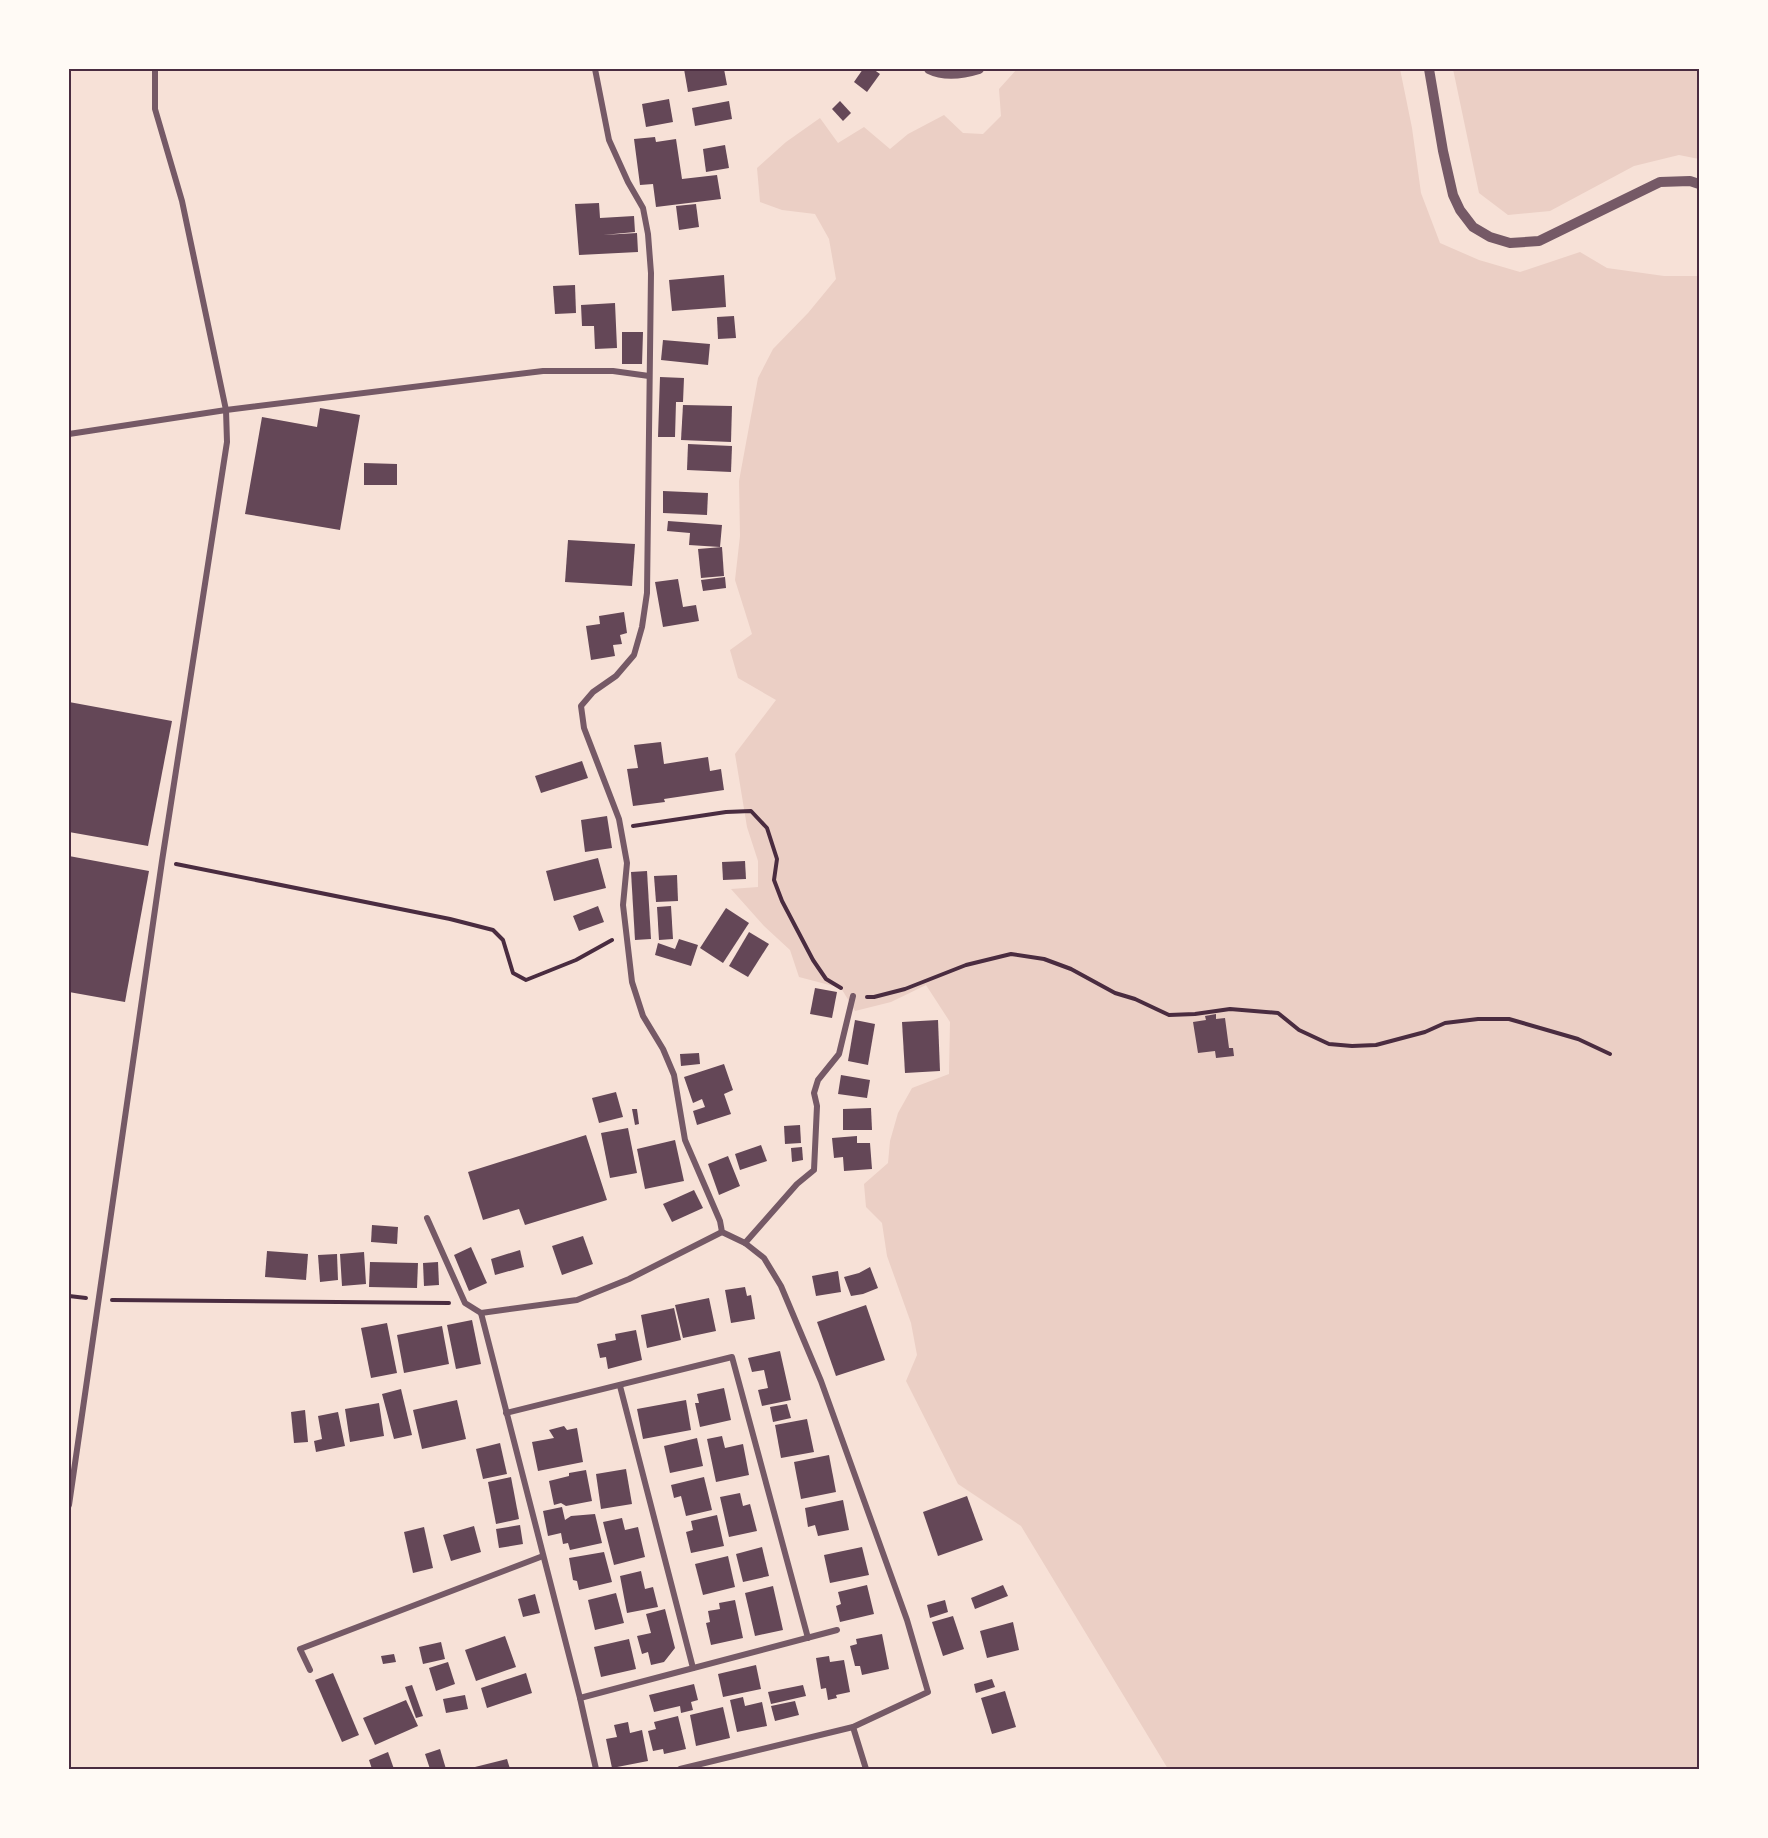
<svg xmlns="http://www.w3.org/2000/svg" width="1768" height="1838" font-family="Karla,sans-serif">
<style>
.green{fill:#ebcfc5}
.building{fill:#644757}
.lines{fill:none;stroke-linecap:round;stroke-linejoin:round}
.path{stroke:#4a2c40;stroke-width:4}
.minor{stroke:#755966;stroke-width:6}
.tertiary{stroke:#755966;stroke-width:10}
.neatline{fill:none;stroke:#4a2c40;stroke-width:2}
</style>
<rect width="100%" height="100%" fill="#f7e1d7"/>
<g class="green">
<polygon points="1017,69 1400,69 1412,128 1421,193 1440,243 1479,260 1520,272 1580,252 1607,268 1664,276 1699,276 1699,1769 1168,1769 1021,1526 958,1484 906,1381 917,1355 911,1323 887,1256 882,1223 866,1207 864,1184 888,1163 890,1141 898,1113 912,1088 949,1074 950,1022 926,985 891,1002 855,1011 841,988 799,977 790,950 764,926 731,889 758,887 758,861 747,827 735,754 776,700 738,678 730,650 752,634 735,580 740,536 739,481 758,378 773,349 808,313 836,279 829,239 815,214 782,210 760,202 757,168 786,142 820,118 838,143 864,127 890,149 908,134 944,115 963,133 983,134 1001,116 999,89"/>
<polygon points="1453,69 1699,69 1699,159 1679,155 1634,166 1550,211 1508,215 1479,193"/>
</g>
<g class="building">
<polygon points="684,69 724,69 727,85 688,92"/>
<polygon points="863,69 873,69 880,74 867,92 854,82"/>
<polygon points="669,99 673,122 646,127 642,104"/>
<polygon points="729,101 732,119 695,126 692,108"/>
<polygon points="840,101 851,113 843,121 832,109"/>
<polygon points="655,137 656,142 676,139 682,179 717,175 721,199 656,207 653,184 640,185 634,139"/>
<polygon points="725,145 729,168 706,172 703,149"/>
<polygon points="599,203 600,218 634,216 635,232 603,235 637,233 638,252 579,255 575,204"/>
<polygon points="696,204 699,227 679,230 676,206"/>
<polygon points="724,275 726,307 672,311 669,280"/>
<polygon points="575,285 576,313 555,314 553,286"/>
<polygon points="615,303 617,348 595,349 594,326 582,326 581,305"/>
<polygon points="734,316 736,338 718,339 717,317"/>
<polygon points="622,332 643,332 642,364 622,364"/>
<polygon points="663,340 710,344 708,365 661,360"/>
<polygon points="660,377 684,378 683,402 676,402 675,437 658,437"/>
<polygon points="683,405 732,406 731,442 681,440"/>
<polygon points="320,408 360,415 340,530 245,514 262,417 317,427"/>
<polygon points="688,444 732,446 731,472 687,470"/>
<polygon points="364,463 397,464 397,485 364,485"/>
<polygon points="663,491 708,493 707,515 663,513"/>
<polygon points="668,521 722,525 720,547 689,545 690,533 667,531"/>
<polygon points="568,540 635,544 632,586 565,582"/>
<polygon points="722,547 724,576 701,578 698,549"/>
<polygon points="725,577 726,588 703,591 701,580"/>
<polygon points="678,579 683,607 696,605 699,621 663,627 655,582"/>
<polygon points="624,612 627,633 620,635 622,644 613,645 615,656 591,660 586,626 600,624 599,616"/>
<polygon points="69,702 172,721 148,846 69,832"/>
<polygon points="661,742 664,764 708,757 710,771 721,769 724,790 664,799 665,802 633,806 627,769 638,768 634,745"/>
<polygon points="582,761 588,778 541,793 535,776"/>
<polygon points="607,816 612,848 585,852 581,820"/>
<polygon points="69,856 149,871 125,1002 69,992"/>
<polygon points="598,858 606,888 554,901 546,871"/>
<polygon points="745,861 746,879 723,880 722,862"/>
<polygon points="647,871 651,939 635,940 631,872"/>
<polygon points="677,875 678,901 656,902 654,876"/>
<polygon points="598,906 604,922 579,931 573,916"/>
<polygon points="671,906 673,939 659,940 657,907"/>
<polygon points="726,908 749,923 723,963 700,948"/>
<polygon points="749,932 769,944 748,977 729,966"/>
<polygon points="679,939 698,945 691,966 655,955 658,943 675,949"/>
<polygon points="815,988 837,992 832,1018 810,1014"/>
<polygon points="1216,1014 1216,1019 1225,1018 1229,1048 1233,1048 1234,1056 1216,1058 1215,1051 1198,1053 1193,1022 1206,1020 1205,1016"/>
<polygon points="855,1020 875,1024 868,1065 848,1061"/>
<polygon points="938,1020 940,1071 905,1073 902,1022"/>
<polygon points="699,1053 700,1064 681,1066 680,1054"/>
<polygon points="724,1064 733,1090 724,1094 731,1114 697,1125 693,1111 705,1107 702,1099 693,1103 684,1077"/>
<polygon points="841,1075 870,1080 867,1098 838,1094"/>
<polygon points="616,1092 623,1117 599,1123 592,1098"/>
<polygon points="871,1108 872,1130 843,1130 843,1109"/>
<polygon points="632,1109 637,1109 639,1124 635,1125"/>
<polygon points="800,1125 801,1143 785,1144 784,1126"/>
<polygon points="628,1128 637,1173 610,1178 601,1133"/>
<polygon points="586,1135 607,1200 525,1225 519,1209 483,1220 468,1172"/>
<polygon points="857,1136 857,1143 870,1143 872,1169 844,1171 843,1157 834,1158 832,1138"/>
<polygon points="675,1140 684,1181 645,1189 637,1149"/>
<polygon points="761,1145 767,1161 740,1170 735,1154"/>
<polygon points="802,1147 803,1160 792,1162 791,1148"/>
<polygon points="728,1156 740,1186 719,1195 708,1164"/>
<polygon points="694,1190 703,1208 672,1222 663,1204"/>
<polygon points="372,1225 398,1227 397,1244 371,1242"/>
<polygon points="583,1236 593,1264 562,1275 552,1246"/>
<polygon points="471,1247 487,1283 469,1291 454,1255"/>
<polygon points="520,1250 524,1267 495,1275 491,1259"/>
<polygon points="267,1251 308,1254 306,1280 265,1277"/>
<polygon points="364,1252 366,1284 342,1286 340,1254"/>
<polygon points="337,1254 338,1280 320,1282 318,1255"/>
<polygon points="370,1262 418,1263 417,1288 369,1287"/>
<polygon points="438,1262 439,1285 424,1286 423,1263"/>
<polygon points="870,1267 878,1288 863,1294 851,1296 844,1277 859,1273"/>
<polygon points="838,1271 841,1292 816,1296 812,1276"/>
<polygon points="745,1287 747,1296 751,1295 755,1319 731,1323 725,1290"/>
<polygon points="709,1298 716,1331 683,1338 675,1305"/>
<polygon points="866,1305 885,1360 836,1376 817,1322"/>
<polygon points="674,1308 681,1340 647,1348 641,1315"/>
<polygon points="472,1320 481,1364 456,1369 447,1325"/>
<polygon points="387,1323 397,1373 371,1378 361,1328"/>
<polygon points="442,1326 449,1364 404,1373 397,1335"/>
<polygon points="636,1330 642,1360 608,1369 606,1357 600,1358 597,1344 616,1340 615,1334"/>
<polygon points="780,1351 791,1400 762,1406 758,1390 768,1388 764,1370 752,1372 748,1358"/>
<polygon points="724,1388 731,1420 700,1427 695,1403 699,1403 697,1394"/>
<polygon points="401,1389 412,1435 394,1439 382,1394"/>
<polygon points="457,1400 466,1439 422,1449 413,1410"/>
<polygon points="686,1400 691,1430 643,1439 637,1409"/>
<polygon points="379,1403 384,1436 350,1442 345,1409"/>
<polygon points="787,1404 791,1418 773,1422 770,1407"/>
<polygon points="305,1410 308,1442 294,1443 291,1412"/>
<polygon points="338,1412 345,1446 316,1452 314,1441 322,1439 318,1416"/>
<polygon points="807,1419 814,1452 781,1458 775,1425"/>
<polygon points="564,1426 567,1430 577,1428 583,1462 538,1471 532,1442 554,1438 549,1430"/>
<polygon points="722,1436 725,1448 743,1444 749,1475 716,1482 707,1439"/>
<polygon points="697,1438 703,1466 670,1473 664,1446"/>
<polygon points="500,1443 507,1474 483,1479 476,1449"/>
<polygon points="829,1455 836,1492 801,1499 794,1462"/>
<polygon points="626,1469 632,1504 601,1509 596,1474"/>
<polygon points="586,1470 592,1501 566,1506 561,1503 554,1505 549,1481 569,1476 569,1473"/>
<polygon points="511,1477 519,1519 496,1524 488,1482"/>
<polygon points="704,1477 712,1510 686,1516 681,1496 674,1498 671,1485"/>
<polygon points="740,1493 743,1506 750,1504 757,1531 729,1537 720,1497"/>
<polygon points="967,1496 983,1540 938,1556 923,1512"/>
<polygon points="843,1500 849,1530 818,1536 815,1525 808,1527 805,1508"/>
<polygon points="562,1507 565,1520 571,1516 595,1514 602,1543 570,1550 568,1543 563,1544 561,1533 548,1536 543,1511"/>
<polygon points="717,1515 724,1546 691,1553 686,1532 693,1530 691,1521"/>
<polygon points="622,1518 625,1530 638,1527 645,1557 614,1565 603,1522"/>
<polygon points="520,1525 523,1544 499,1548 496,1529"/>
<polygon points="474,1526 481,1552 451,1561 443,1535"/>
<polygon points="424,1527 433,1568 413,1573 404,1532"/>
<polygon points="762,1547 769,1576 743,1582 736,1554"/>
<polygon points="862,1547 869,1575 830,1583 824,1555"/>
<polygon points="604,1552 612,1582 579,1590 577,1581 573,1580 569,1558"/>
<polygon points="728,1556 735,1587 703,1595 695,1564"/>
<polygon points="641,1571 645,1589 653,1587 658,1607 627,1613 620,1576"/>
<polygon points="867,1585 874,1614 840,1622 836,1606 841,1604 838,1592"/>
<polygon points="1003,1585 1008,1596 975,1609 971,1598"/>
<polygon points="773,1586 783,1630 755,1636 745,1593"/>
<polygon points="616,1593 624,1623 595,1630 588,1600"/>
<polygon points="535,1594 540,1613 523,1617 518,1599"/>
<polygon points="735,1600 743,1638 711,1645 706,1623 710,1622 708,1611 720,1609 719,1603"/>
<polygon points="945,1600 948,1612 930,1618 927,1605"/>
<polygon points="665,1609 675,1648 664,1662 651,1665 648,1652 642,1654 637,1636 651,1633 646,1614"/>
<polygon points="953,1616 964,1649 943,1656 932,1622"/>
<polygon points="1013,1622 1019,1650 987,1658 980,1631"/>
<polygon points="882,1634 889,1669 862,1675 860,1666 855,1666 850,1646 857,1644 856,1639"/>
<polygon points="505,1636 516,1667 476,1681 465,1650"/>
<polygon points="629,1639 636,1669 601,1677 594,1647"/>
<polygon points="441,1642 445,1659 423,1664 419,1647"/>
<polygon points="394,1654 396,1662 383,1664 381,1656"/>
<polygon points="829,1656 830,1662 844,1660 850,1692 836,1695 837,1698 828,1700 826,1688 821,1689 816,1658"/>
<polygon points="448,1662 455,1684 436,1691 429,1668"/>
<polygon points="756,1665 761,1689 723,1697 718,1674"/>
<polygon points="333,1673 359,1735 342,1742 315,1680"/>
<polygon points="526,1673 532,1693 487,1708 481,1688"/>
<polygon points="992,1679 995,1687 976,1693 974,1684"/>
<polygon points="694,1684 698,1700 691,1702 693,1710 681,1713 680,1706 654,1712 649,1695"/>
<polygon points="412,1685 423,1716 416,1718 405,1687"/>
<polygon points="803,1685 806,1696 771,1704 768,1692"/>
<polygon points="1005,1691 1016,1727 992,1734 981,1698"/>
<polygon points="465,1695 468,1709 446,1713 443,1699"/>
<polygon points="743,1697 745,1706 762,1702 767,1726 737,1732 730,1700"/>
<polygon points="406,1700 418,1726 375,1745 363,1718"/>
<polygon points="795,1701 799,1715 775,1721 771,1706"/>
<polygon points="723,1707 730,1738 696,1746 690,1715"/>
<polygon points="678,1716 686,1749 664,1754 663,1749 653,1751 648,1731 656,1729 654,1722"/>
<polygon points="628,1722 630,1733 642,1730 648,1761 612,1768 606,1739 617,1737 614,1725"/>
<polygon points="440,1749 446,1769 430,1769 425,1754"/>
<polygon points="388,1752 394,1769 372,1769 369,1760"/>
<polygon points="507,1759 510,1769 471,1769 471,1768"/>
</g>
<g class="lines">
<g class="path">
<polyline points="633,826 726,812 751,811 767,828 777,859 774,880 782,901 813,960 826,979 841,988"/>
<polyline points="176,864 450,919 493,930 503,940 513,973 526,980 576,960 612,940"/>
<polyline points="867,997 874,997 905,989 966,965 1011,954 1044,959 1071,969 1115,993 1135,999 1169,1015 1195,1014 1230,1009 1278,1013 1299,1030 1329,1044 1352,1046 1376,1045 1425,1032 1445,1023 1478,1019 1509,1019 1578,1039 1610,1054"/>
<polyline points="69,1296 86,1298"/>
<polyline points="112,1300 449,1303"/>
</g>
<g class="minor">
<polyline points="595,69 609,140 628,182 643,208 648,234 651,273 647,593 642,627 634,655 616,676 593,692 581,706 584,728 619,819 627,863 623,905 632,982 643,1016 663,1049 674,1075 685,1140 720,1221 722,1232 745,1243 764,1258 781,1286 821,1381 907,1620 928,1692 853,1727 680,1769"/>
<polyline points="69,434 226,410 543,371 613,371 649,376"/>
<polyline points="427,1218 465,1303 481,1313 580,1698 596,1769"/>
<polyline points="745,1243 797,1184 814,1170 817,1106 814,1093 818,1080 839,1054 853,996"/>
<polyline points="481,1313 577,1300 629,1279 722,1232"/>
<polyline points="620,1386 693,1668"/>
<polyline points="506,1413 732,1357 808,1638"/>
<polyline points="69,1505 162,861 227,442 226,410 182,201 155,109 155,69"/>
<polyline points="310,1670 300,1649 543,1556"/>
<polyline points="580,1698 837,1630"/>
<polyline points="853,1727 866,1769"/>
</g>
<g class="tertiary">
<path d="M929,69C945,77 963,74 979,69"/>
<polyline points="1429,69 1443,151 1453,195 1460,210 1473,227 1490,237 1510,243 1539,241 1660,182 1690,181 1699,184"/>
</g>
</g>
<rect width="1768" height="1838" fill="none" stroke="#fffaf5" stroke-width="141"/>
<rect x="70" y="70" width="1628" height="1698" class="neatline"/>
</svg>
